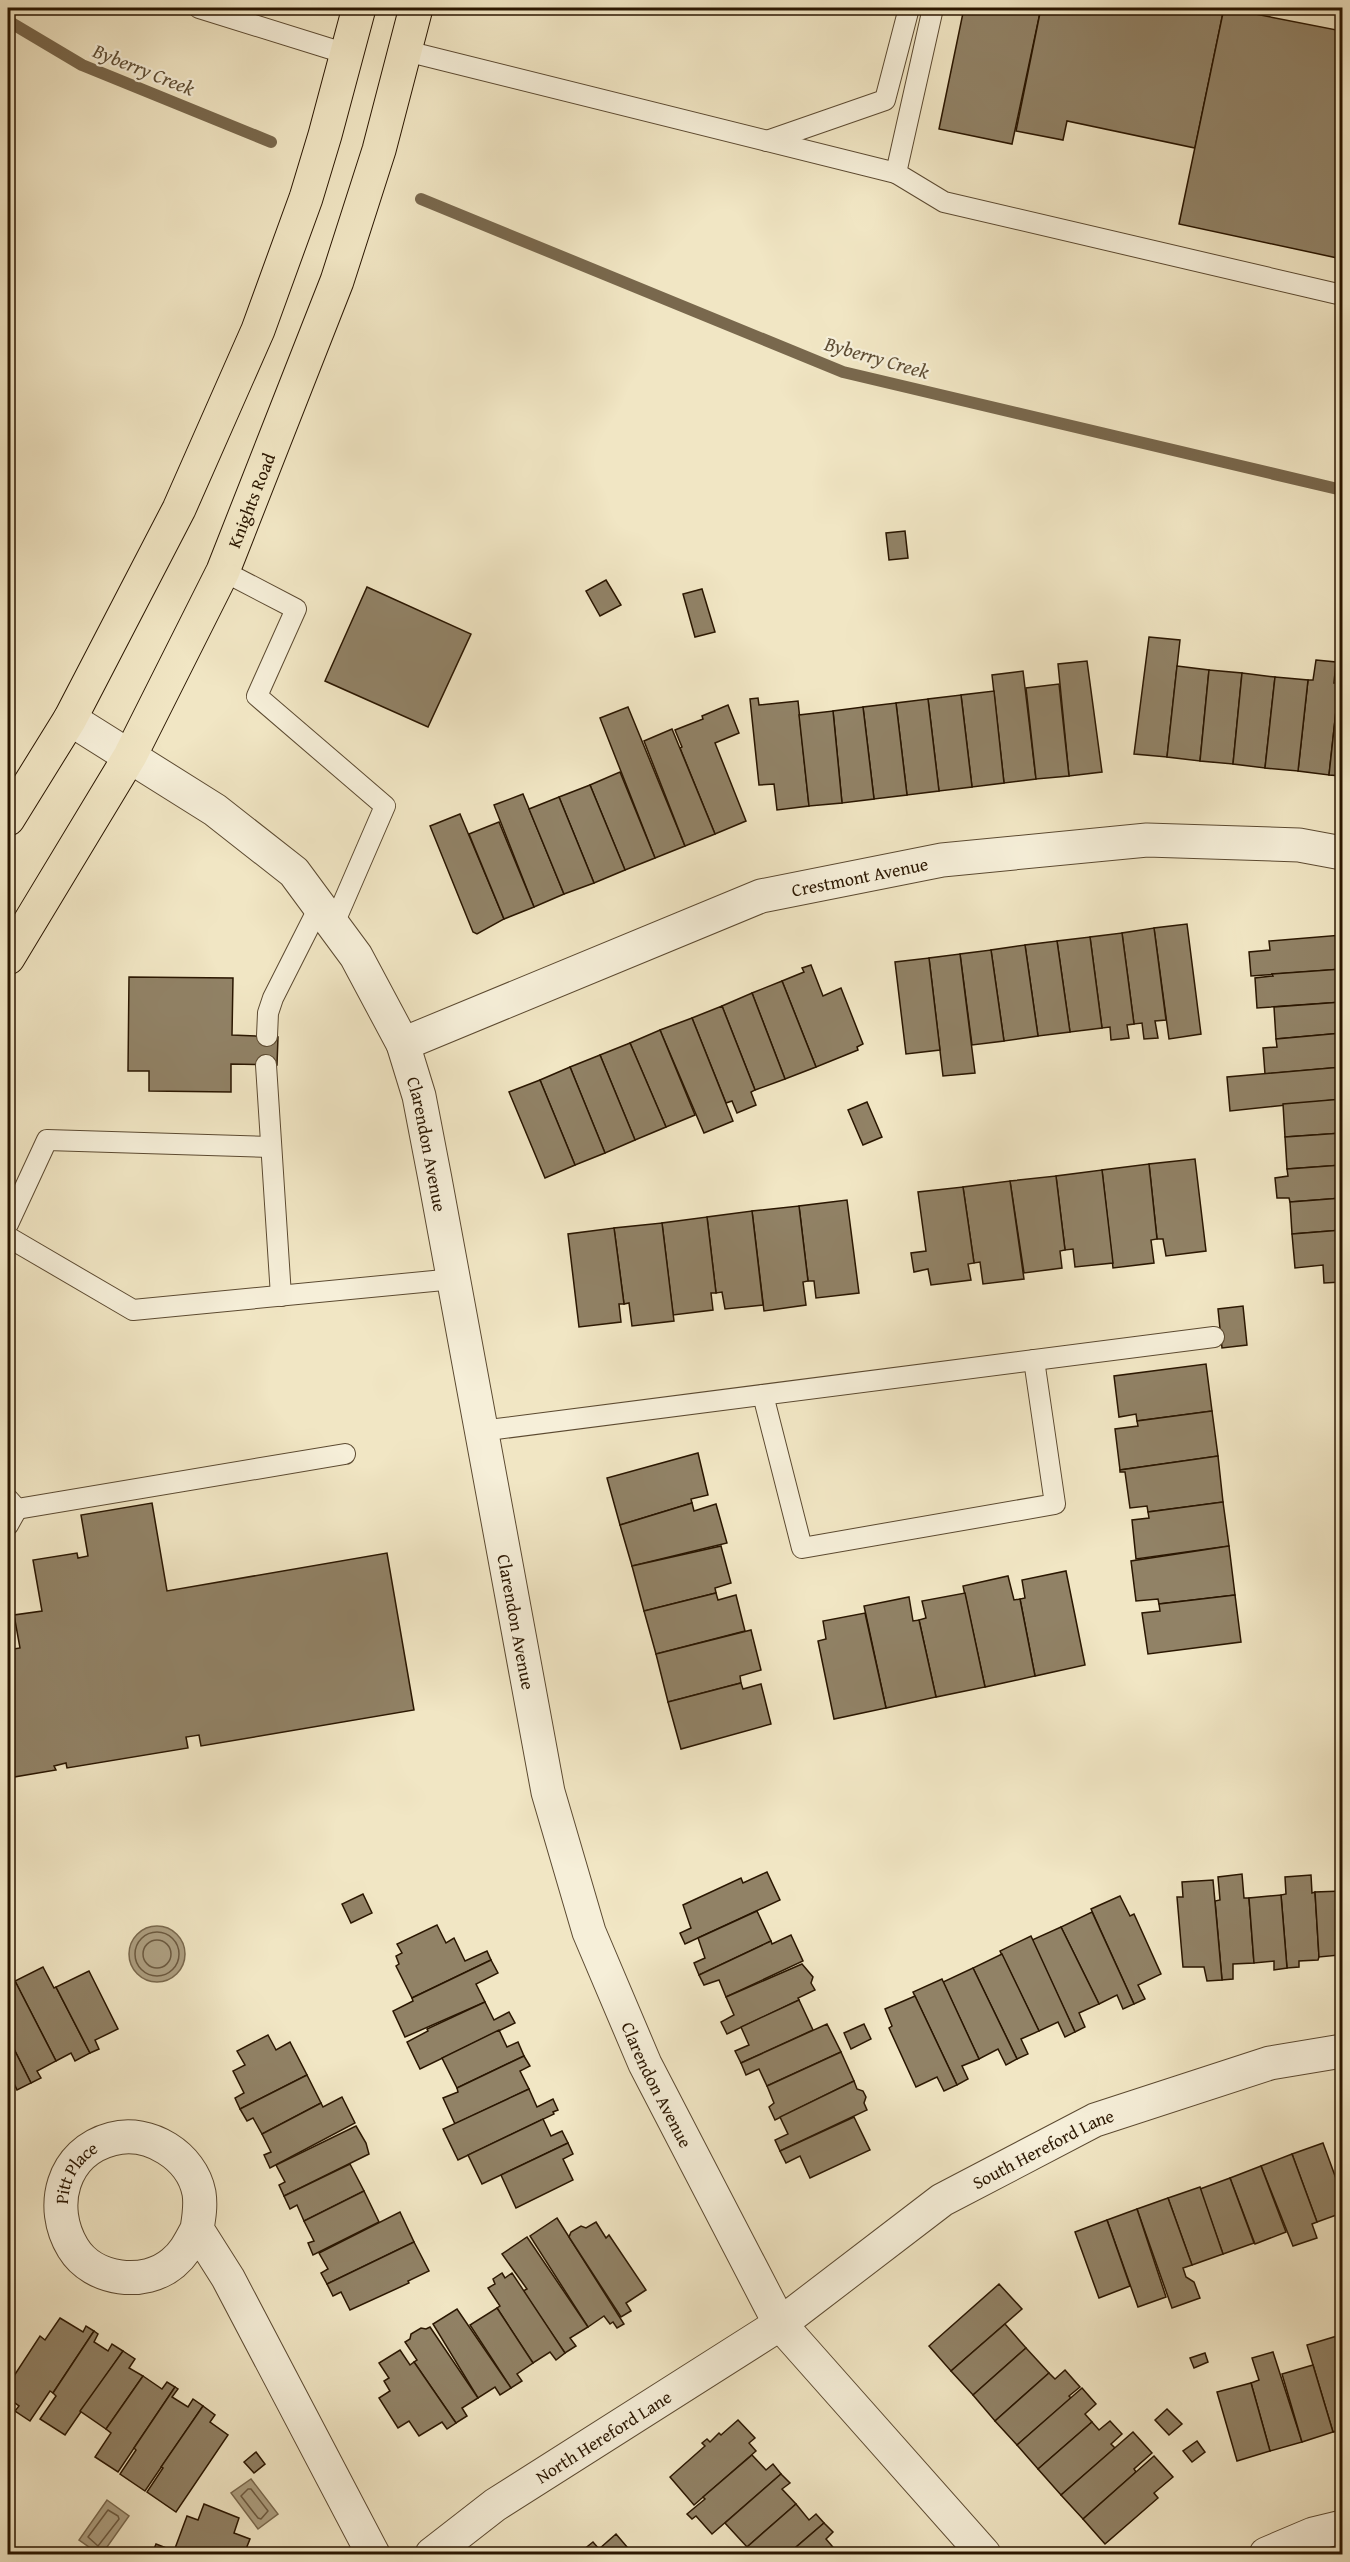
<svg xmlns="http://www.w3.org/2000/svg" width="1350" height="2562" font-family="'Gentium Book Plus',serif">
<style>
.water{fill:#ad9f81;stroke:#79684d;stroke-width:1.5}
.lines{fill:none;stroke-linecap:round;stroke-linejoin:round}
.shore{stroke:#6c5a40;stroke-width:1.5}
.stream{stroke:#79684d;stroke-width:12}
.building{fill:#918266;stroke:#2a1600;stroke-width:1.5}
.service-casing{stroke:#5c4a31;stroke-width:22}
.minor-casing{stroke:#5c4a31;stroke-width:35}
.primary-casing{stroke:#2a1600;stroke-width:35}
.service{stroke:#f6efd9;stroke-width:20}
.minor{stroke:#f6efd9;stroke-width:33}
.primary{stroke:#f1e6c4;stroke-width:33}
.labels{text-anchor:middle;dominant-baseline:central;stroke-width:4.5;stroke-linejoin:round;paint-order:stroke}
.street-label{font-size:18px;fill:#2a1600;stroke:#f6efd9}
.water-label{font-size:20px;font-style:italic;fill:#5e4d34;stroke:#f6efd9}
</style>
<rect width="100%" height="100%" fill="#f1e6c4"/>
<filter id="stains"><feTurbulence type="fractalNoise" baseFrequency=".00333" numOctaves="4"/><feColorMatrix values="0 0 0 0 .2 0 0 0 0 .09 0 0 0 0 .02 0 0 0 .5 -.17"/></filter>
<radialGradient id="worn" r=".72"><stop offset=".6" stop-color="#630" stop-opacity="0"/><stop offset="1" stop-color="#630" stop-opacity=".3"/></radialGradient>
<g class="water">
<circle cx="157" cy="1954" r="28"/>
<polygon points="251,2479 278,2514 258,2529 231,2493"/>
<polygon points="107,2500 129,2516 102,2554 99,2554 79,2540"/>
</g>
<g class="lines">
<g class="shore">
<circle cx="157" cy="1954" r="22"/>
<circle cx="157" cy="1954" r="14"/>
<polygon points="248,2489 251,2489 268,2511 261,2519 258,2518 241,2496"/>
<polygon points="108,2510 118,2516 119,2519 98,2546 88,2537"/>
</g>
<g class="stream">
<polyline points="8,21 82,65 271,142"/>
<polyline points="421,199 843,372 1342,490"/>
</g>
</g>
<g class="building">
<polygon points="964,8 1041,8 1012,144 939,129"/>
<polygon points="1041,8 1224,8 1195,148 1067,121 1063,140 1016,131"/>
<polygon points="1224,8 1342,31 1342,259 1179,224"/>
<polygon points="905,531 908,558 889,560 886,533"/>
<polygon points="606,580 621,605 600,616 586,591"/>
<polygon points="367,587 471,634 428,727 325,681"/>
<polygon points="702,589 715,632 695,637 683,594"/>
<polygon points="1149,637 1180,640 1167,757 1134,754"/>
<polygon points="1316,660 1336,662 1334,683 1339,683 1329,775 1298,771 1308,680 1313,680"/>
<polygon points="1087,661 1102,772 1069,776 1058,664"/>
<polygon points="1177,666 1209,670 1200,761 1167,757"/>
<polygon points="1209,670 1242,673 1233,764 1200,761"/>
<polygon points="1023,671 1036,779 1004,783 992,675"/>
<polygon points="1242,673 1275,677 1265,768 1233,764"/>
<polygon points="1275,677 1308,680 1298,771 1265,768"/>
<polygon points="1339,683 1342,683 1342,776 1329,775"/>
<polygon points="1059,684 1069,776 1036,779 1026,688"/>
<polygon points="994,691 1004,783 972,787 961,695"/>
<polygon points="961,695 972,787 939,791 928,699"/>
<polygon points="758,698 759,705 798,701 809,806 777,810 774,784 759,785 750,699"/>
<polygon points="928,699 939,791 907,795 896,703"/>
<polygon points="896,703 907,795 874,799 863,707"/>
<polygon points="728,705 739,733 715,743 746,821 715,834 680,748 682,747 675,730 703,719 702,716"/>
<polygon points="628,707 685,846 655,858 600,718"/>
<polygon points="863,707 874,799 842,803 833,711"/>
<polygon points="833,711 842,803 809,806 799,715"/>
<polygon points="672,729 715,834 685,846 644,741"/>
<polygon points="620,772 655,858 625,870 590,785"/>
<polygon points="590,785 625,870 594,883 559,797"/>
<polygon points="523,794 564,894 534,907 494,805"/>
<polygon points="559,797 594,883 564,894 529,809"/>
<polygon points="460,814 504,919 477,934 473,932 430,826"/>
<polygon points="499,822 534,907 504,919 469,834"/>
<polygon points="1187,924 1201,1034 1169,1039 1154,928"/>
<polygon points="1154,928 1166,1020 1155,1021 1158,1038 1144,1039 1142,1023 1134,1024 1122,933"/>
<polygon points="1122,933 1134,1024 1127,1025 1129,1038 1111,1040 1110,1027 1102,1028 1090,937"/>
<polygon points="1342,935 1342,969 1251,976 1249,952 1270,950 1269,941"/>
<polygon points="1090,937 1102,1028 1070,1032 1057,941"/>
<polygon points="1057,941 1070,1032 1038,1036 1025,945"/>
<polygon points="1025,945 1038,1036 1004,1041 991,950"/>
<polygon points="991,950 1004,1041 972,1045 960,954"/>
<polygon points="960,954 975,1073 943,1076 929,958"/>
<polygon points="929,958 940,1050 906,1054 895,962"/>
<polygon points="811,965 823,996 841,988 863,1044 857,1047 858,1050 816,1067 782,981 804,972 802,968"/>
<polygon points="1342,969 1342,1002 1257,1008 1255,978 1273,976 1272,974"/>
<polygon points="129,977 233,978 232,1035 278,1037 277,1065 231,1064 231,1092 149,1091 149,1071 128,1071"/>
<polygon points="782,981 816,1067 785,1079 752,993"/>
<polygon points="752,993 785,1079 755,1090 722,1006"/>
<polygon points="1342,1002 1342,1033 1276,1039 1274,1007"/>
<polygon points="722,1006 755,1090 751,1092 756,1105 737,1113 732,1101 726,1103 692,1018"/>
<polygon points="692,1018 733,1121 704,1133 660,1030"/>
<polygon points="660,1030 695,1115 666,1127 630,1043"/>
<polygon points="1342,1033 1342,1067 1265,1074 1263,1048 1277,1047 1276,1039"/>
<polygon points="630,1043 666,1127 635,1140 600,1055"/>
<polygon points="600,1055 635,1140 605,1153 570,1067"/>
<polygon points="570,1067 605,1153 575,1165 540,1080"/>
<polygon points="1342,1067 1342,1099 1230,1111 1227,1077"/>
<polygon points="540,1080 575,1165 545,1178 509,1092"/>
<polygon points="1342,1099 1342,1133 1285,1137 1283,1104"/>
<polygon points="867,1102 882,1137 863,1145 848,1110"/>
<polygon points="1342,1133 1342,1165 1287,1169 1285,1137"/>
<polygon points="1195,1159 1206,1251 1166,1256 1163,1239 1157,1239 1149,1164"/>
<polygon points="1149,1164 1157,1239 1151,1240 1154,1263 1113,1268 1102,1170"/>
<polygon points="1342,1165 1342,1198 1290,1202 1289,1198 1277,1198 1275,1178 1288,1176 1287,1169"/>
<polygon points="1102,1170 1113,1263 1075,1267 1073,1249 1065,1250 1056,1176"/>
<polygon points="1056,1176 1065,1250 1060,1251 1062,1268 1024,1273 1010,1181"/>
<polygon points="1010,1181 1024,1279 983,1284 980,1262 974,1263 963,1187"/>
<polygon points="963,1187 974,1263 968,1264 971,1280 931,1285 928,1269 914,1272 911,1253 926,1251 918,1192"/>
<polygon points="1342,1198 1342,1230 1292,1234 1290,1202"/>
<polygon points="847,1200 859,1293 816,1298 814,1281 808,1281 799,1206"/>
<polygon points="799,1206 808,1281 803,1282 806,1305 764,1311 752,1211"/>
<polygon points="752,1211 763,1305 725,1309 722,1292 716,1293 707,1217"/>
<polygon points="707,1217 716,1293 711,1293 713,1310 673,1315 662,1223"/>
<polygon points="662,1223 674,1321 632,1326 629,1303 624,1304 614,1228"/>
<polygon points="614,1228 624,1304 619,1304 621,1322 579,1327 568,1234"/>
<polygon points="1342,1230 1342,1282 1324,1283 1323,1265 1295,1268 1292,1234"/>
<polygon points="1243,1306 1247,1345 1222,1348 1218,1309"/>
<polygon points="1206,1364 1212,1411 1137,1421 1136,1414 1119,1417 1114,1376"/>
<polygon points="1212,1411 1218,1456 1120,1470 1115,1429 1138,1426 1137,1421"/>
<polygon points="698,1453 708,1495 691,1499 692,1503 620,1525 607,1478"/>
<polygon points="1218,1456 1223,1502 1148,1512 1147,1506 1130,1508 1125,1472 1120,1472 1120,1470"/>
<polygon points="1223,1502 1229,1546 1136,1559 1132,1520 1149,1518 1148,1512"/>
<polygon points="152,1503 167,1591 387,1553 414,1710 201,1746 199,1735 186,1737 188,1748 67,1768 66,1763 54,1766 56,1770 8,1778 8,1650 20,1648 14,1615 42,1611 33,1560 77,1553 78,1558 88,1556 81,1515"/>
<polygon points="692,1503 694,1511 716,1504 727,1543 632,1566 620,1525"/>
<polygon points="721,1546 731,1583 715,1588 716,1593 644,1611 632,1566"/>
<polygon points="1229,1546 1235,1595 1159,1604 1158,1599 1136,1601 1131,1561"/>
<polygon points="1066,1571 1085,1665 1035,1676 1020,1599 1025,1598 1022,1580"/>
<polygon points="1008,1576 1014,1600 1020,1599 1035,1676 985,1687 963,1586"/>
<polygon points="716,1593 718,1600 736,1595 745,1631 656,1654 644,1611"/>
<polygon points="965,1593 985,1687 936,1697 919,1620 926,1618 922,1601"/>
<polygon points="1235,1595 1241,1642 1148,1654 1142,1613 1160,1611 1159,1604"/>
<polygon points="909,1597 913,1621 919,1620 936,1697 886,1708 864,1606"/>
<polygon points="865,1613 886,1708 834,1719 818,1641 826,1639 823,1621"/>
<polygon points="751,1630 761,1670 740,1676 741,1683 668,1702 656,1654"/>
<polygon points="741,1683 743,1689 761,1684 771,1724 681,1749 668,1702"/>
<polygon points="767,1872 780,1900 685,1944 680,1933 691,1928 683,1905 741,1878 743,1883"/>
<polygon points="1242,1874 1244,1898 1249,1898 1254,1963 1233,1964 1233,1979 1222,1980 1215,1901 1220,1900 1218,1877"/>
<polygon points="1311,1875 1312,1893 1315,1892 1319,1957 1318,1960 1299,1961 1299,1967 1287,1968 1281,1895 1286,1894 1285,1877"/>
<polygon points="1213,1880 1222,1980 1207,1981 1204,1967 1183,1967 1177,1897 1183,1897 1182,1882"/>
<polygon points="1342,1891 1342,1965 1340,1965 1339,1955 1319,1957 1315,1892"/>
<polygon points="363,1894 372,1913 351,1923 342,1904"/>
<polygon points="1281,1895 1287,1968 1274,1970 1274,1961 1254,1963 1249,1898"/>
<polygon points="1120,1896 1130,1916 1134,1914 1161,1974 1138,1985 1145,1999 1134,2004 1091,1909"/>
<polygon points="757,1911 771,1941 699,1975 694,1963 705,1958 698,1938"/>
<polygon points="1092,1912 1134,2004 1123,2009 1117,1995 1099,2004 1061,1927"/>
<polygon points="437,1925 446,1943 454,1938 465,1961 487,1951 491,1960 412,1998 396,1966 399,1964 396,1956 402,1953 397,1944"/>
<polygon points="1061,1927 1099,2004 1079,2013 1085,2027 1075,2032 1032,1940"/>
<polygon points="791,1935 803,1961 726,1997 719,1980 704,1985 699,1975 771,1941 772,1944"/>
<polygon points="1031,1936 1075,2032 1065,2037 1058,2022 1039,2031 1000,1951"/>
<polygon points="1002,1954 1039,2031 1021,2039 1028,2054 1017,2059 973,1968"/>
<polygon points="491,1960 498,1973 476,1984 485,2002 405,2037 393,2011 413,2001 412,1998"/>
<polygon points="802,1964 813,1977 811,1983 815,1990 798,1998 799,2000 727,2034 721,2022 734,2015 726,1997"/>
<polygon points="43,1967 54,1988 56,1987 90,2053 75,2061 71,2053 56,2061 15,1981"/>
<polygon points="973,1968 1017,2059 1006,2065 998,2049 979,2059 943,1982"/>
<polygon points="89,1971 118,2029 95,2040 99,2049 90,2053 56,1987"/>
<polygon points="942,1979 979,2059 962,2066 968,2079 957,2085 913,1992"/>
<polygon points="15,1981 56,2061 37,2071 41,2078 31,2083 8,2037 8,1985"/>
<polygon points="915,1996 957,2085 944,2091 937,2077 916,2087 889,2028 892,2026 885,2009"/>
<polygon points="799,2000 813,2030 741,2063 735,2051 749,2045 741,2027"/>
<polygon points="485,2002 494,2020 509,2012 515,2023 420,2069 407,2042 428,2031 427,2029"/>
<polygon points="827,2024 841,2052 767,2086 759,2069 746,2075 741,2063"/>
<polygon points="864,2024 871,2039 851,2049 844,2033"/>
<polygon points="499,2030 507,2047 518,2042 524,2056 457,2088 442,2058"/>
<polygon points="268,2035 276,2050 290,2042 307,2075 240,2109 235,2098 244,2093 233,2071 245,2065 237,2051"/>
<polygon points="8,2037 31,2083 17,2090 13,2081 8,2084"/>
<polygon points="841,2052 854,2081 775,2120 769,2107 774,2103 767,2086"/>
<polygon points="524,2056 530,2066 520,2071 529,2089 455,2124 443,2098 458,2092 457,2088"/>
<polygon points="307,2075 321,2103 262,2134 253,2118 247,2121 240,2109"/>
<polygon points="854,2081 857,2089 863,2091 866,2097 864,2103 867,2110 780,2151 775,2140 788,2134 780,2117"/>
<polygon points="529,2089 537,2107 553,2099 558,2110 553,2112 554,2114 458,2160 443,2129"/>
<polygon points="342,2097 355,2123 270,2168 264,2155 271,2152 262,2134 321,2103 323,2107"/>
<polygon points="854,2117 870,2150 810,2178 800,2156 786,2163 780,2151"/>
<polygon points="543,2119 551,2136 562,2131 568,2143 482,2184 468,2155"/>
<polygon points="356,2126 366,2143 369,2154 284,2196 279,2185 285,2182 276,2165"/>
<polygon points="568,2143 573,2154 563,2159 573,2180 516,2208 501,2175"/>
<polygon points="1323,2143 1342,2195 1342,2213 1317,2222 1292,2154"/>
<polygon points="1292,2154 1317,2222 1312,2224 1317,2238 1293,2246 1261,2166"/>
<polygon points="350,2164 364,2191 304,2221 297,2205 290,2209 284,2196"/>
<polygon points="1261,2166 1286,2232 1255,2244 1230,2178"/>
<polygon points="1230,2178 1254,2243 1223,2254 1200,2189"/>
<polygon points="1200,2187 1223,2254 1192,2265 1168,2198"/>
<polygon points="364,2191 379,2222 313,2255 308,2243 314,2241 304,2221"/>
<polygon points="1168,2198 1192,2265 1183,2268 1186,2277 1194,2282 1200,2298 1172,2308 1137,2209"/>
<polygon points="1137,2209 1166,2297 1138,2307 1107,2220"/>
<polygon points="400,2212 414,2242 327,2284 321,2273 328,2269 319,2253"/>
<polygon points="557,2218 624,2324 617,2328 613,2322 610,2324 604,2316 588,2327 530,2236"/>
<polygon points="1107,2220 1130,2286 1099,2298 1075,2232"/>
<polygon points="596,2222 606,2238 609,2235 646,2290 626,2303 631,2311 621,2317 569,2237 571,2232 581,2226 586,2228"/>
<polygon points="527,2237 588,2327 570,2338 576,2346 565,2353 523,2291 527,2289 502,2254"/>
<polygon points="414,2242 429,2271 408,2281 409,2283 350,2310 341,2292 333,2296 327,2284"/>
<polygon points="502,2273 505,2278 512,2273 565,2353 556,2360 550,2352 533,2363 497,2308 500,2306 488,2288 495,2284 493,2279"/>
<polygon points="999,2284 1022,2309 951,2371 929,2346"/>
<polygon points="497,2308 533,2363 517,2374 522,2381 511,2388 470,2325"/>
<polygon points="457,2309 511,2388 500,2395 495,2387 478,2398 433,2324"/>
<polygon points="60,2318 83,2332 86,2326 94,2331 53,2393 50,2391 30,2421 15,2411 19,2406 8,2398 8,2385 40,2336 45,2340"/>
<polygon points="1005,2324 1026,2348 973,2395 951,2371"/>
<polygon points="430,2327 478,2398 462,2408 467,2416 456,2423 414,2362 417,2360 405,2342 410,2339 411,2334 421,2328 426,2329"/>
<polygon points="94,2331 98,2334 94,2342 108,2351 112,2344 123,2351 65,2435 40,2419 56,2396 53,2393"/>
<polygon points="1337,2336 1342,2355 1342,2430 1333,2432 1307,2345"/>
<polygon points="1026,2348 1049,2373 995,2421 973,2395"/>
<polygon points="400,2350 410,2365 414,2362 456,2423 447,2429 442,2422 419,2436 409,2421 398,2428 379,2398 390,2391 384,2381 389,2378 379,2363"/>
<polygon points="123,2351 135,2359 129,2368 143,2376 106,2429 80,2411"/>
<polygon points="1273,2352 1302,2442 1270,2451 1251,2383 1259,2380 1252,2358"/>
<polygon points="1205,2353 1208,2362 1194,2368 1190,2358"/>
<polygon points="1313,2365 1333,2432 1302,2442 1282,2374"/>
<polygon points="1065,2370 1080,2387 1069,2396 1071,2398 1017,2445 995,2421 1049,2373 1055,2379"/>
<polygon points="143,2376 162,2389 167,2382 175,2387 118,2472 95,2457 111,2433 106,2429"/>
<polygon points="1251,2383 1270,2451 1237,2461 1217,2392"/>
<polygon points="175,2387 178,2389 172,2397 188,2407 193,2399 203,2406 145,2491 120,2474 136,2450 134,2448"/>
<polygon points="1082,2388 1096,2404 1085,2414 1092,2422 1038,2469 1017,2445"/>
<polygon points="203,2406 215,2415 210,2422 228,2435 176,2512 147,2492 163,2468 161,2467"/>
<polygon points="1167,2409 1182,2424 1169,2435 1155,2420"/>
<polygon points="738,2420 755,2438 749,2443 756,2451 694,2505 670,2477 705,2446 702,2443 707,2439 710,2442 719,2433 721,2435"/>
<polygon points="1110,2421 1122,2434 1111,2444 1115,2448 1061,2495 1038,2469 1092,2422 1099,2430"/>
<polygon points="1133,2432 1152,2453 1134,2469 1136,2472 1083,2519 1061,2495"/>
<polygon points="1197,2441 1205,2452 1192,2462 1183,2451"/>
<polygon points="256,2452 265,2464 254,2473 244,2462"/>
<polygon points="752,2455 766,2470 773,2464 781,2474 712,2534 696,2516 692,2519 687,2514 705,2499 703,2497"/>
<polygon points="1154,2456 1173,2477 1154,2493 1158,2498 1105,2544 1083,2519"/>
<polygon points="781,2474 790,2483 782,2489 796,2504 747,2547 725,2523"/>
<polygon points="204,2504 239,2518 234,2533 250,2539 244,2554 184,2554 174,2551 187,2516 198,2520"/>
<polygon points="796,2504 809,2520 816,2514 824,2523 788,2554 753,2554 747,2547"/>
<polygon points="824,2523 833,2532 826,2539 838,2553 788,2554"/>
<polygon points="616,2534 633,2554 587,2554 583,2550 593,2542 599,2549"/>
<polygon points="156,2544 174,2551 184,2554 152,2554"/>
</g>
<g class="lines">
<g class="service-casing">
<g id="service">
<polyline points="199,8 347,54"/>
<polyline points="933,8 896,173 944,202 1342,295"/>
<polyline points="406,51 896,173"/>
<polyline points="767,141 885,100 909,8"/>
<polyline points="223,571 296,609 257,696 385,806 333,926"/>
<polyline points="267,1036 268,1013 273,998 319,907"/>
<polyline points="266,1065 281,1296"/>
<polyline points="8,1224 47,1140 270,1147"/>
<polyline points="8,1237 133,1310 454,1279"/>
<polyline points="763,1395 802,1548 1055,1504 1034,1360"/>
<polyline points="481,1431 1214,1337"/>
<polyline points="8,1499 17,1509 345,1454"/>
<polyline points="8,1525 17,1509"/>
</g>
</g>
<g class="minor-casing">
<g id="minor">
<path id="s1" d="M70,719L215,810L294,872L356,956L403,1044L419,1096L435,1179L548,1792L589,1932L645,2064L780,2324L984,2554"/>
<path id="s2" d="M403,1044L761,896L942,860L1147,840L1299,845L1342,853"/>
<path id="s3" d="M197,2229C190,2242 185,2253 173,2263C145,2287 93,2281 73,2248C48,2207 62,2152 112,2139C149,2129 192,2156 199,2193C201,2206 199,2217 197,2229L228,2278L373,2554"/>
<path id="s4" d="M432,2554L495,2505L780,2324L942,2200L1095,2120L1270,2063L1342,2051"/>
<polyline points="1266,2554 1313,2534 1342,2527"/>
</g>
</g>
<g class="primary-casing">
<g id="primary">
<polyline points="8,819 70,719 179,509 258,330 306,198 325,135 359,8"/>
<path id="s5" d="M8,958L130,756L223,571L337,281L379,150L416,8"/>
</g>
</g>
<use href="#service" class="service"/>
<use href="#minor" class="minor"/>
<use href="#primary" class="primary"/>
</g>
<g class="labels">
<g class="street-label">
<text stroke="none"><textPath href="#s5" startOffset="519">Knights Road</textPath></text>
<text stroke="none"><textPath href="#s2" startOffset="488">Crestmont Avenue</textPath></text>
<text stroke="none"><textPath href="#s1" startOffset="579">Clarendon Avenue</textPath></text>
<text stroke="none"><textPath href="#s1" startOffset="1065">Clarendon Avenue</textPath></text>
<text stroke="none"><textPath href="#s1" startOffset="1551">Clarendon Avenue</textPath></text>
<text stroke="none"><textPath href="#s4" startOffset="735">South Hereford Lane</textPath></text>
<text stroke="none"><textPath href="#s3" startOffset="237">Pitt Place</textPath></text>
<text stroke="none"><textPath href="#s4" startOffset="208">North Hereford Lane</textPath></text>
</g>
<g class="water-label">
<text transform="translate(144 69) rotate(22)">Byberry Creek</text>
<text transform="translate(877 357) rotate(16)">Byberry Creek</text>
</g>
</g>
<rect width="1350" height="2562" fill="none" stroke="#f1e6c4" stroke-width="30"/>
<rect x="9" y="9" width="1332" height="2544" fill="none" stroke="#2a1600" stroke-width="3"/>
<rect x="15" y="15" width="1320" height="2532" fill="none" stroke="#2a1600" stroke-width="1.5"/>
<rect width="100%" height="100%" filter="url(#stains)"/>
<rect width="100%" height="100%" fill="url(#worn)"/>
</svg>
